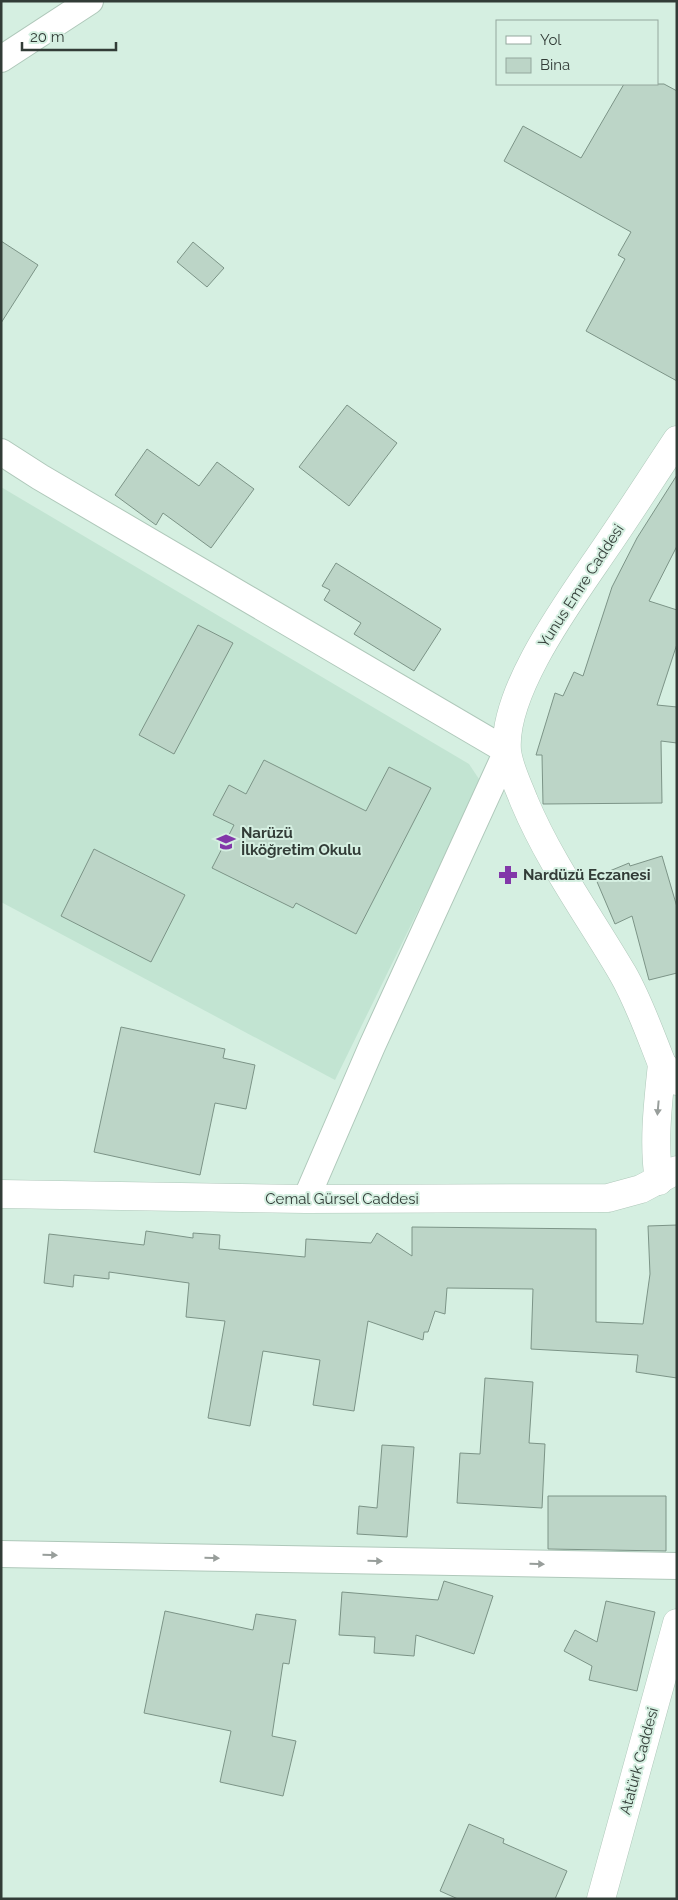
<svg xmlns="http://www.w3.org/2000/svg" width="678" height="1900" font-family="Raleway,sans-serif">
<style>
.built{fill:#c2e4d2}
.building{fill:#bcd5c7;stroke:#7c9487}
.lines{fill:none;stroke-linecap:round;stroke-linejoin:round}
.street-casing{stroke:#afc8ba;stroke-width:28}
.secondary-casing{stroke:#afc8ba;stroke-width:29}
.street{stroke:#fff;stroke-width:26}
.secondary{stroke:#fff;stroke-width:28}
.oneway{fill:#989e9b}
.labels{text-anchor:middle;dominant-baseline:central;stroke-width:4;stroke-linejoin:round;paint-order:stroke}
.street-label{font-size:15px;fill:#323c37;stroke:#d5efe1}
.poi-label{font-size:15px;font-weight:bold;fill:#323c37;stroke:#d5efe1;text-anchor:start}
</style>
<rect width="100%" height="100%" fill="#d5efe1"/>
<polygon class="built" points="1,487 469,764 481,782 335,1080 1,902"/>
<g class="building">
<polygon points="624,84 664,84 677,91 677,381 586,331 625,259 618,255 631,232 504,161 523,126 581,158"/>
<polygon points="1,241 38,265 1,323"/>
<polygon points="193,242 224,268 207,287 177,262"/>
<polygon points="347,405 397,443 349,506 299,467"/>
<polygon points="147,449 199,486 217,462 254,489 211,548 163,513 156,525 115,495"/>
<polygon points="677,475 677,546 649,601 677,610 677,644 657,705 677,707 677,743 661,741 662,803 543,804 542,755 536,755 555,693 563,696 574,672 583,676 612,587 637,538"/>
<polygon points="336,563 441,629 414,671 354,634 361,623 324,600 330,590 322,586"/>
<polygon points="198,625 233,643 174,754 139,735"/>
<polygon points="264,760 366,811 389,767 431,788 356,934 296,903 293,908 212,868 234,825 213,815 229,785 246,794"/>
<polygon points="94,849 185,895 151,962 61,916"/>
<polygon points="662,856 677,907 677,973 649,980 632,916 615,924 595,877 629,863 630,866"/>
<polygon points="121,1027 225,1049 223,1058 255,1065 246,1109 215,1103 200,1175 94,1152"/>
<polygon points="677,1225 677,1378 636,1372 638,1355 531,1349 533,1289 447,1288 445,1314 435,1311 428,1332 424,1332 423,1340 368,1321 354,1411 313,1405 320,1360 263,1351 250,1426 208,1418 225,1321 186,1317 189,1283 109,1272 109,1279 74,1275 73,1287 44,1283 49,1234 144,1245 146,1231 193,1238 193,1233 220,1235 219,1249 305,1257 306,1239 371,1243 377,1233 412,1256 412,1227 596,1229 596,1322 643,1324 650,1274 648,1226"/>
<polygon points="485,1378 533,1382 529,1443 545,1444 542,1508 457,1503 460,1453 480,1454"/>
<polygon points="382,1445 414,1447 407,1537 357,1534 359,1506 377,1508"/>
<polygon points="548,1496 666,1496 666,1551 548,1549"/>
<polygon points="444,1581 493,1596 474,1654 416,1635 414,1656 374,1653 375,1637 339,1635 342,1592 438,1600"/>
<polygon points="606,1601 655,1612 637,1691 589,1680 592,1666 564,1651 575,1630 597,1642"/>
<polygon points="165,1611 253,1630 256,1614 296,1620 289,1664 283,1663 272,1736 296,1741 283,1796 220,1782 231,1731 144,1713"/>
<polygon points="469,1824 504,1839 503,1843 567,1871 555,1899 458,1899 440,1891"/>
</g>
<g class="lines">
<g class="street-casing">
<g id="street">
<polyline points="1,59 90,1"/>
<polyline points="1,452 40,477 507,751 372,1046 306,1199"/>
<polyline points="1,1554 677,1566"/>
</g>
</g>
<g class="secondary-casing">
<g id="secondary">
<path d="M662,1064C650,1034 639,1002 623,974C589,916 550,863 524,801C518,785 509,768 507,751C502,690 573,596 606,547C630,512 653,476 677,440"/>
<path d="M659,1181C653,1142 658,1103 662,1064L677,1081"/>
<polyline points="1,1194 306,1199 608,1198 641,1189 677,1170"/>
<polyline points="601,1899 677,1623"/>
</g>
</g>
<use href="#street" class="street"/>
<use href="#secondary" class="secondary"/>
</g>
<defs><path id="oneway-solid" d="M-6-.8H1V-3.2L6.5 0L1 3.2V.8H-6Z" transform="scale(1.25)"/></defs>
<g class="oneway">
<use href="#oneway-solid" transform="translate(658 1108) rotate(95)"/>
<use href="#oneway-solid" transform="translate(50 1555) rotate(1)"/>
<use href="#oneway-solid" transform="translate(212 1558) rotate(1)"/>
<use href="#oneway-solid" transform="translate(375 1561) rotate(1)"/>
<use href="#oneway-solid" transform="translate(537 1564) rotate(1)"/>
</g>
<defs>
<g id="school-bare" transform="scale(1.5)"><path d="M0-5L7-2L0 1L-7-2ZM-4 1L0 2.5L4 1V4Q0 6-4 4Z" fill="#8237a9" stroke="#d5efe1" stroke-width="2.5" paint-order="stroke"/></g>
<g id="pharmacy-bare" transform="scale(1.5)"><path d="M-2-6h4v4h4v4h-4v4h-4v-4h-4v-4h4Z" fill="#8237a9" stroke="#d5efe1" stroke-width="2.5" paint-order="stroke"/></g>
</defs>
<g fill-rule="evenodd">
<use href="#school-bare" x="226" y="842"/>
<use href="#pharmacy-bare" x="508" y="875"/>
</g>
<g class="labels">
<g class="street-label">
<text transform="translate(581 586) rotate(-57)">Yunus Emre Caddesi</text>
<text x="342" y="1199">Cemal Gürsel Caddesi</text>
<text transform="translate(639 1761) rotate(-75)">Atatürk Caddesi</text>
</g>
<g class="poi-label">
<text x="241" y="833">Narüzü<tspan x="241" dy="17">İlköğretim Okulu</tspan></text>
<text x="523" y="875">Nardüzü Eczanesi</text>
</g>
</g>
<rect width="678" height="1900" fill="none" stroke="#323c37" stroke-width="5"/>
<rect x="496" y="20" width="162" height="65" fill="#d5efe1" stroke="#94a79d"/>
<rect x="506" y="36" width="25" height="8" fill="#ffffff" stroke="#94a79d"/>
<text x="540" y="45" font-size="15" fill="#323c37">Yol</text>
<rect x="506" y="58" width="25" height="15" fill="#bcd5c7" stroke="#94a79d"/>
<text x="540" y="70" font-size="15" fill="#323c37">Bina</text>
<path d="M22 42v8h94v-8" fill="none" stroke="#323c37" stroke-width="2.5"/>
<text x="30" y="42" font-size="15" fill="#323c37" stroke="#d5efe1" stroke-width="4" paint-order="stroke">20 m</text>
</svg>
